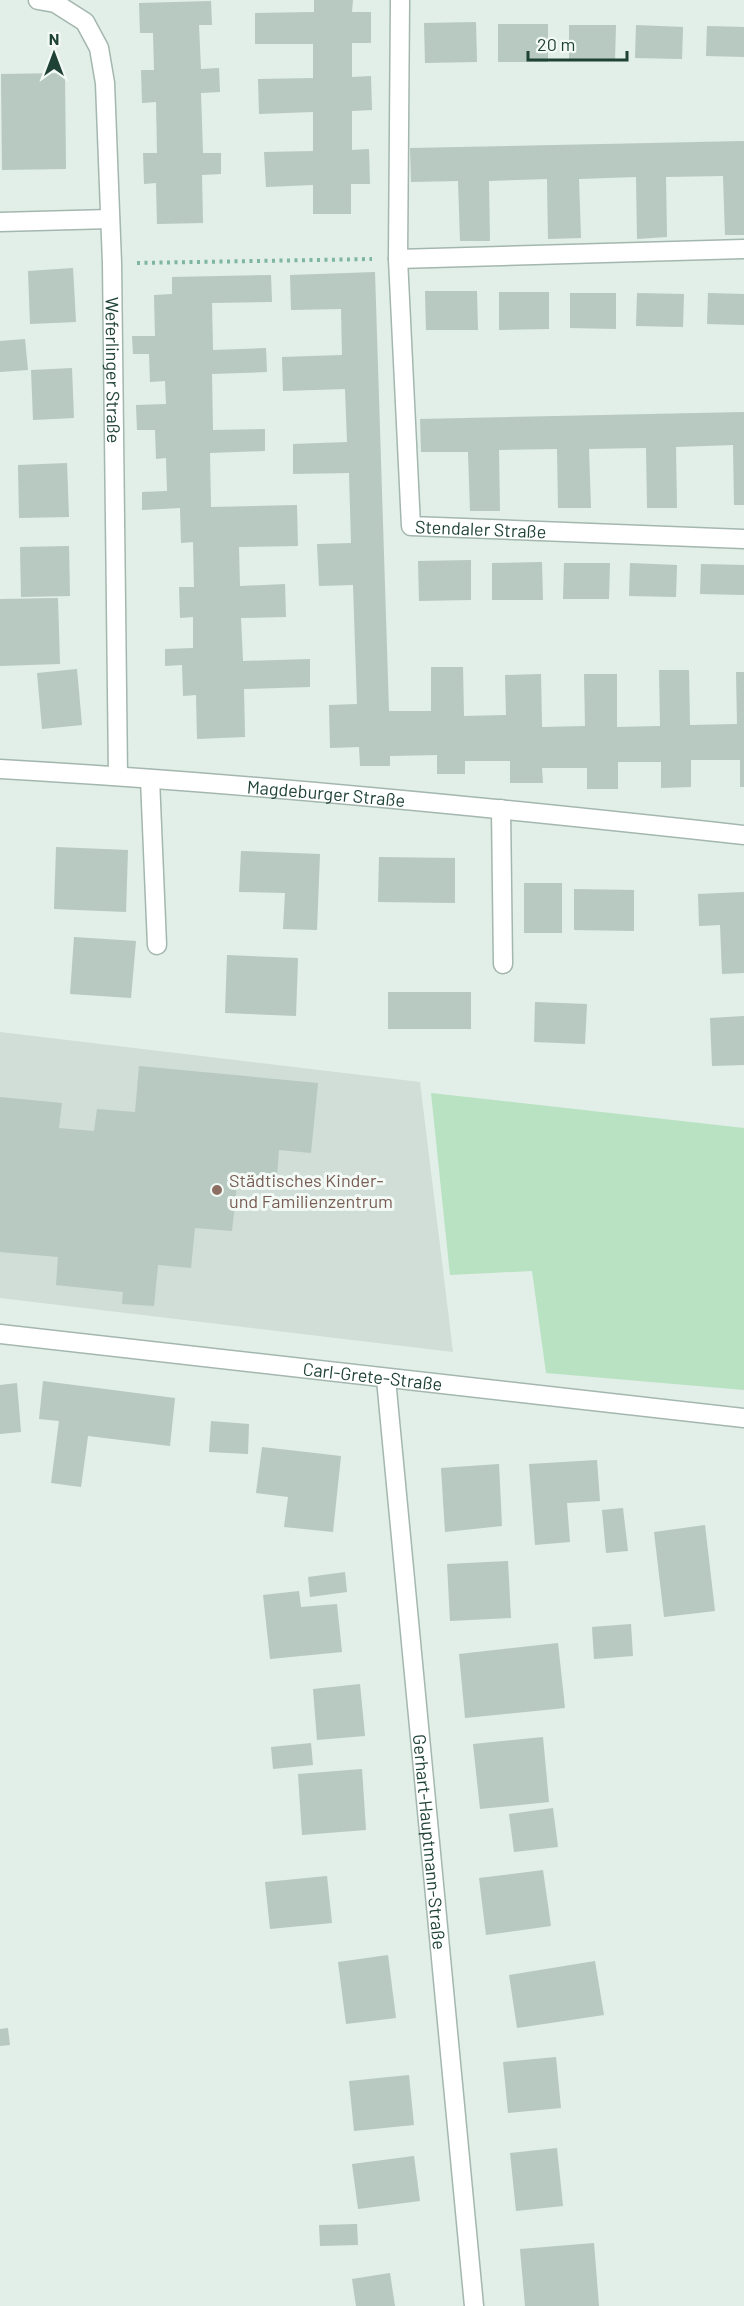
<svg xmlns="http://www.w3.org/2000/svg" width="744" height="2306" font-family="Barlow,sans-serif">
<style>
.built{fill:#d0ded7}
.green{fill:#b8e2c2}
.building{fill:#b7c9c1}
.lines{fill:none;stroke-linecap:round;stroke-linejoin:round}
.minor-casing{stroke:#a4b7af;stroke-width:21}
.path{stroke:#7eb6a3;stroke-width:4;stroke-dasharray:3 4.5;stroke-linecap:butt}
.minor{stroke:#fff;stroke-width:18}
.education-dot{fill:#8d6e63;stroke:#f3faf6;stroke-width:2}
.labels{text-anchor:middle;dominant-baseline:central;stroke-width:6;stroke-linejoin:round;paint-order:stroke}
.street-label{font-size:18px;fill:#1f4237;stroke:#f3faf6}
.education-label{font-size:18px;fill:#785e54;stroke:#f3faf6;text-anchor:start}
</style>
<rect width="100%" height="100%" fill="#e2eee8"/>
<polygon class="built" points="0,1032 420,1082 453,1352 0,1298"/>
<polygon class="green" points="431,1093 744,1128 744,1390 546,1373 532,1271 450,1275"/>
<g class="building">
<polygon points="314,0 353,0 352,12 371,12 371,43 352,43 352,77 371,76 372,110 352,111 352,150 369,149 370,184 351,184 351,214 313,214 313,185 266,187 264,152 313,151 313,112 259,114 258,79 313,78 313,44 255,44 255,13 314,12"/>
<polygon points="211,1 212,25 199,25 201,69 219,68 220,92 201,93 203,153 221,153 221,174 202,175 203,223 157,224 156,183 144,184 143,153 157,153 156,102 142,103 141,70 154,70 153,33 140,33 139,3"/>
<polygon points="476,22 477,62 425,63 424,23"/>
<rect x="498" y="24" width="50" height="38"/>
<polygon points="569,25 616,25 615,61 569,61"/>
<polygon points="636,25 683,27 682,59 635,58"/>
<polygon points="707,26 744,27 744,57 706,56"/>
<polygon points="65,73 66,169 2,170 1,74"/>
<polygon points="744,141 744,235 725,235 723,176 666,177 667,237 637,239 636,177 579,179 581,238 548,239 547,179 489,181 490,241 460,241 458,181 411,182 410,148"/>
<polygon points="73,268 76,322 30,324 28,271"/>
<polygon points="375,272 389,711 431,711 431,667 463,667 464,716 506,715 505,675 541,674 542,727 585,726 584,674 617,674 617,727 660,726 659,670 689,670 690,725 737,724 736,672 744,672 744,787 740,787 740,760 691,760 691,787 661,788 661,762 618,762 618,789 587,789 587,768 542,768 543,783 510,783 510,761 465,761 465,774 437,774 437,755 390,756 390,766 360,766 359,747 330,748 329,705 357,704 353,585 319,586 317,544 351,543 349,473 293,474 293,444 347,442 345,389 283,391 282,357 342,355 341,309 291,310 290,275"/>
<polygon points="271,275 272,302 212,303 213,350 266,348 267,372 212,374 213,430 265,429 265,451 210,453 211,507 297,505 298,546 239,547 240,586 285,584 286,617 241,618 243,661 310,659 310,687 244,689 245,737 197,739 196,695 183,696 182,665 165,666 165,649 193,648 193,617 180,618 179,587 194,587 193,542 181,543 180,508 142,510 142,492 167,491 166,458 156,459 155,430 137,430 136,405 166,404 165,381 150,382 149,354 133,354 132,336 155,336 154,295 172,294 172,277"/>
<polygon points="425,291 477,291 478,330 426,330"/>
<polygon points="499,292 549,292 549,329 499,330"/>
<polygon points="570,293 616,293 616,329 570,328"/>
<polygon points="637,293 684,294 683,327 636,326"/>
<polygon points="708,293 744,294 744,325 707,324"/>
<polygon points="25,339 28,370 0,372 0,341"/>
<polygon points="72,368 74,418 33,420 31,370"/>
<polygon points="744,412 744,505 734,505 733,445 676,447 677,508 647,508 646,448 589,449 591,508 558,508 557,449 499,450 500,511 470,511 468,452 421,452 420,419"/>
<polygon points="67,463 69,517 19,518 18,465"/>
<polygon points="69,546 70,596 21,597 20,547"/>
<polygon points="471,560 471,600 419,601 418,561"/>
<polygon points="542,562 543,600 492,600 492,563"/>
<polygon points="564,563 610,563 609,599 563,599"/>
<polygon points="630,563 677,565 676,597 629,596"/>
<polygon points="701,564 744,565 744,595 700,594"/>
<polygon points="58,598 60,664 0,666 0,599"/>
<polygon points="77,669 82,725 42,729 37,673"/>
<polygon points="56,847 128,850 126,912 54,909"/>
<polygon points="241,851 320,854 317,930 283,929 285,893 239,892"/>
<polygon points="379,857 455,858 455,903 378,902"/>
<rect x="524" y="883" width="38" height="50"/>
<polygon points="574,889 634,890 634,931 574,930"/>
<polygon points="744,892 744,973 722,974 720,925 699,926 698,894"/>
<polygon points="74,937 136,941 131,998 70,994"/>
<polygon points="227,955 298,958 296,1016 225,1013"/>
<rect x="388" y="992" width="83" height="37"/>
<polygon points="535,1002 587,1004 585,1044 534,1042"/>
<polygon points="744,1016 744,1065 712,1066 710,1018"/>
<polygon points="139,1066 318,1083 311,1153 279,1150 276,1189 237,1185 232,1231 195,1228 191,1268 158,1265 154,1306 122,1304 123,1292 56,1285 58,1257 0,1252 0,1097 62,1103 59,1128 94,1131 97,1109 135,1112"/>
<polygon points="43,1381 175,1398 170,1446 88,1436 81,1487 51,1483 59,1421 39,1419"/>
<polygon points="17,1383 21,1432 0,1434 0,1385"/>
<polygon points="211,1421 249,1424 248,1454 209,1452"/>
<polygon points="262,1447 341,1456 333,1532 284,1527 288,1497 256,1493"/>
<polygon points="597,1460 600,1501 567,1503 570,1542 535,1545 529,1464"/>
<polygon points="499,1464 502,1526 445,1532 441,1468"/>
<polygon points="623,1508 628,1551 606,1553 602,1510"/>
<polygon points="705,1525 715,1611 664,1617 654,1532"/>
<polygon points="508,1561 511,1618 450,1621 447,1564"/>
<polygon points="345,1572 347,1592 310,1597 308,1577"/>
<polygon points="299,1591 301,1607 337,1604 342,1652 270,1659 263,1595"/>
<polygon points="631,1624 633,1656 594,1659 592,1627"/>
<polygon points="558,1643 565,1708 465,1718 459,1654"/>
<polygon points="360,1684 365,1736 317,1740 313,1689"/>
<polygon points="543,1737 549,1802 480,1809 473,1744"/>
<polygon points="311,1743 313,1765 273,1769 271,1747"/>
<polygon points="362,1769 366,1830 302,1835 298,1774"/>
<polygon points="553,1808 558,1847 514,1852 509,1814"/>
<polygon points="543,1870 551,1926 486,1935 479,1878"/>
<polygon points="327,1876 332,1923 270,1929 265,1882"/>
<polygon points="388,1955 396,2018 346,2024 338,1962"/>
<polygon points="595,1961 604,2015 517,2028 509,1975"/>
<polygon points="8,2028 10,2045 0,2046 0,2029"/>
<polygon points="556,2057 561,2108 508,2113 503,2062"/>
<polygon points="409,2075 414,2125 354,2131 349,2081"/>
<polygon points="557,2148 563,2206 516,2211 510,2153"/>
<polygon points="414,2156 420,2201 358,2209 352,2164"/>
<polygon points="357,2224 358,2245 320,2246 319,2225"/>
<polygon points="594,2243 599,2306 525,2306 520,2249"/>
<polygon points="390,2273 395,2306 356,2306 352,2279"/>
</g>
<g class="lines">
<g class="minor-casing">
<g id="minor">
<path id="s1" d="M38,0L55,3L85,22L99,48L105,83L112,263L118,776"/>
<path id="s2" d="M400,0L398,259L411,526L744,539"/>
<polyline points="0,222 110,219"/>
<polyline points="398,259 744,249"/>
<path id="s3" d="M0,769C249,783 497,808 744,835"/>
<polyline points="150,779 157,945"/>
<polyline points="501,809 503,964"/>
<path id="s4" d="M0,1334L744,1418"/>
<path id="s5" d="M386,1379L474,2306"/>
</g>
</g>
<polyline class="path" points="137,263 372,259"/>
<use href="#minor" class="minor"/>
</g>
<circle class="education-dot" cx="217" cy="1190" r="6"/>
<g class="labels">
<g class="street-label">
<text stroke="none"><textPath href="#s1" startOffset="405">Weferlinger Straße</textPath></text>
<text stroke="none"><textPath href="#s2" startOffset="596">Stendaler Straße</textPath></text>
<text stroke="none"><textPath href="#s3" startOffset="327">Magdeburger Straße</textPath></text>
<text stroke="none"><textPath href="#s4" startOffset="375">Carl-Grete-Straße</textPath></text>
<text stroke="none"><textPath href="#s5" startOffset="465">Gerhart-Hauptmann-Straße</textPath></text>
</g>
<g class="education-label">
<text x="229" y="1180">Städtisches Kinder-<tspan x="229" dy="21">und Familienzentrum</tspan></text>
</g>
</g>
<g transform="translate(54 54)" stroke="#f3faf6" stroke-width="4.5" paint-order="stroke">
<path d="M0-4.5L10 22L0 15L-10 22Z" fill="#1f4237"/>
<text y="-9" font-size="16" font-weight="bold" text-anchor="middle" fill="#1f4237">N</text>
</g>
<path d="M528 51v9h99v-9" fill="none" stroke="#1f4237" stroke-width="3"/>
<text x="537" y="51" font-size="18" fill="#1f4237" stroke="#f3faf6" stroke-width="4.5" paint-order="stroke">20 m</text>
</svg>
